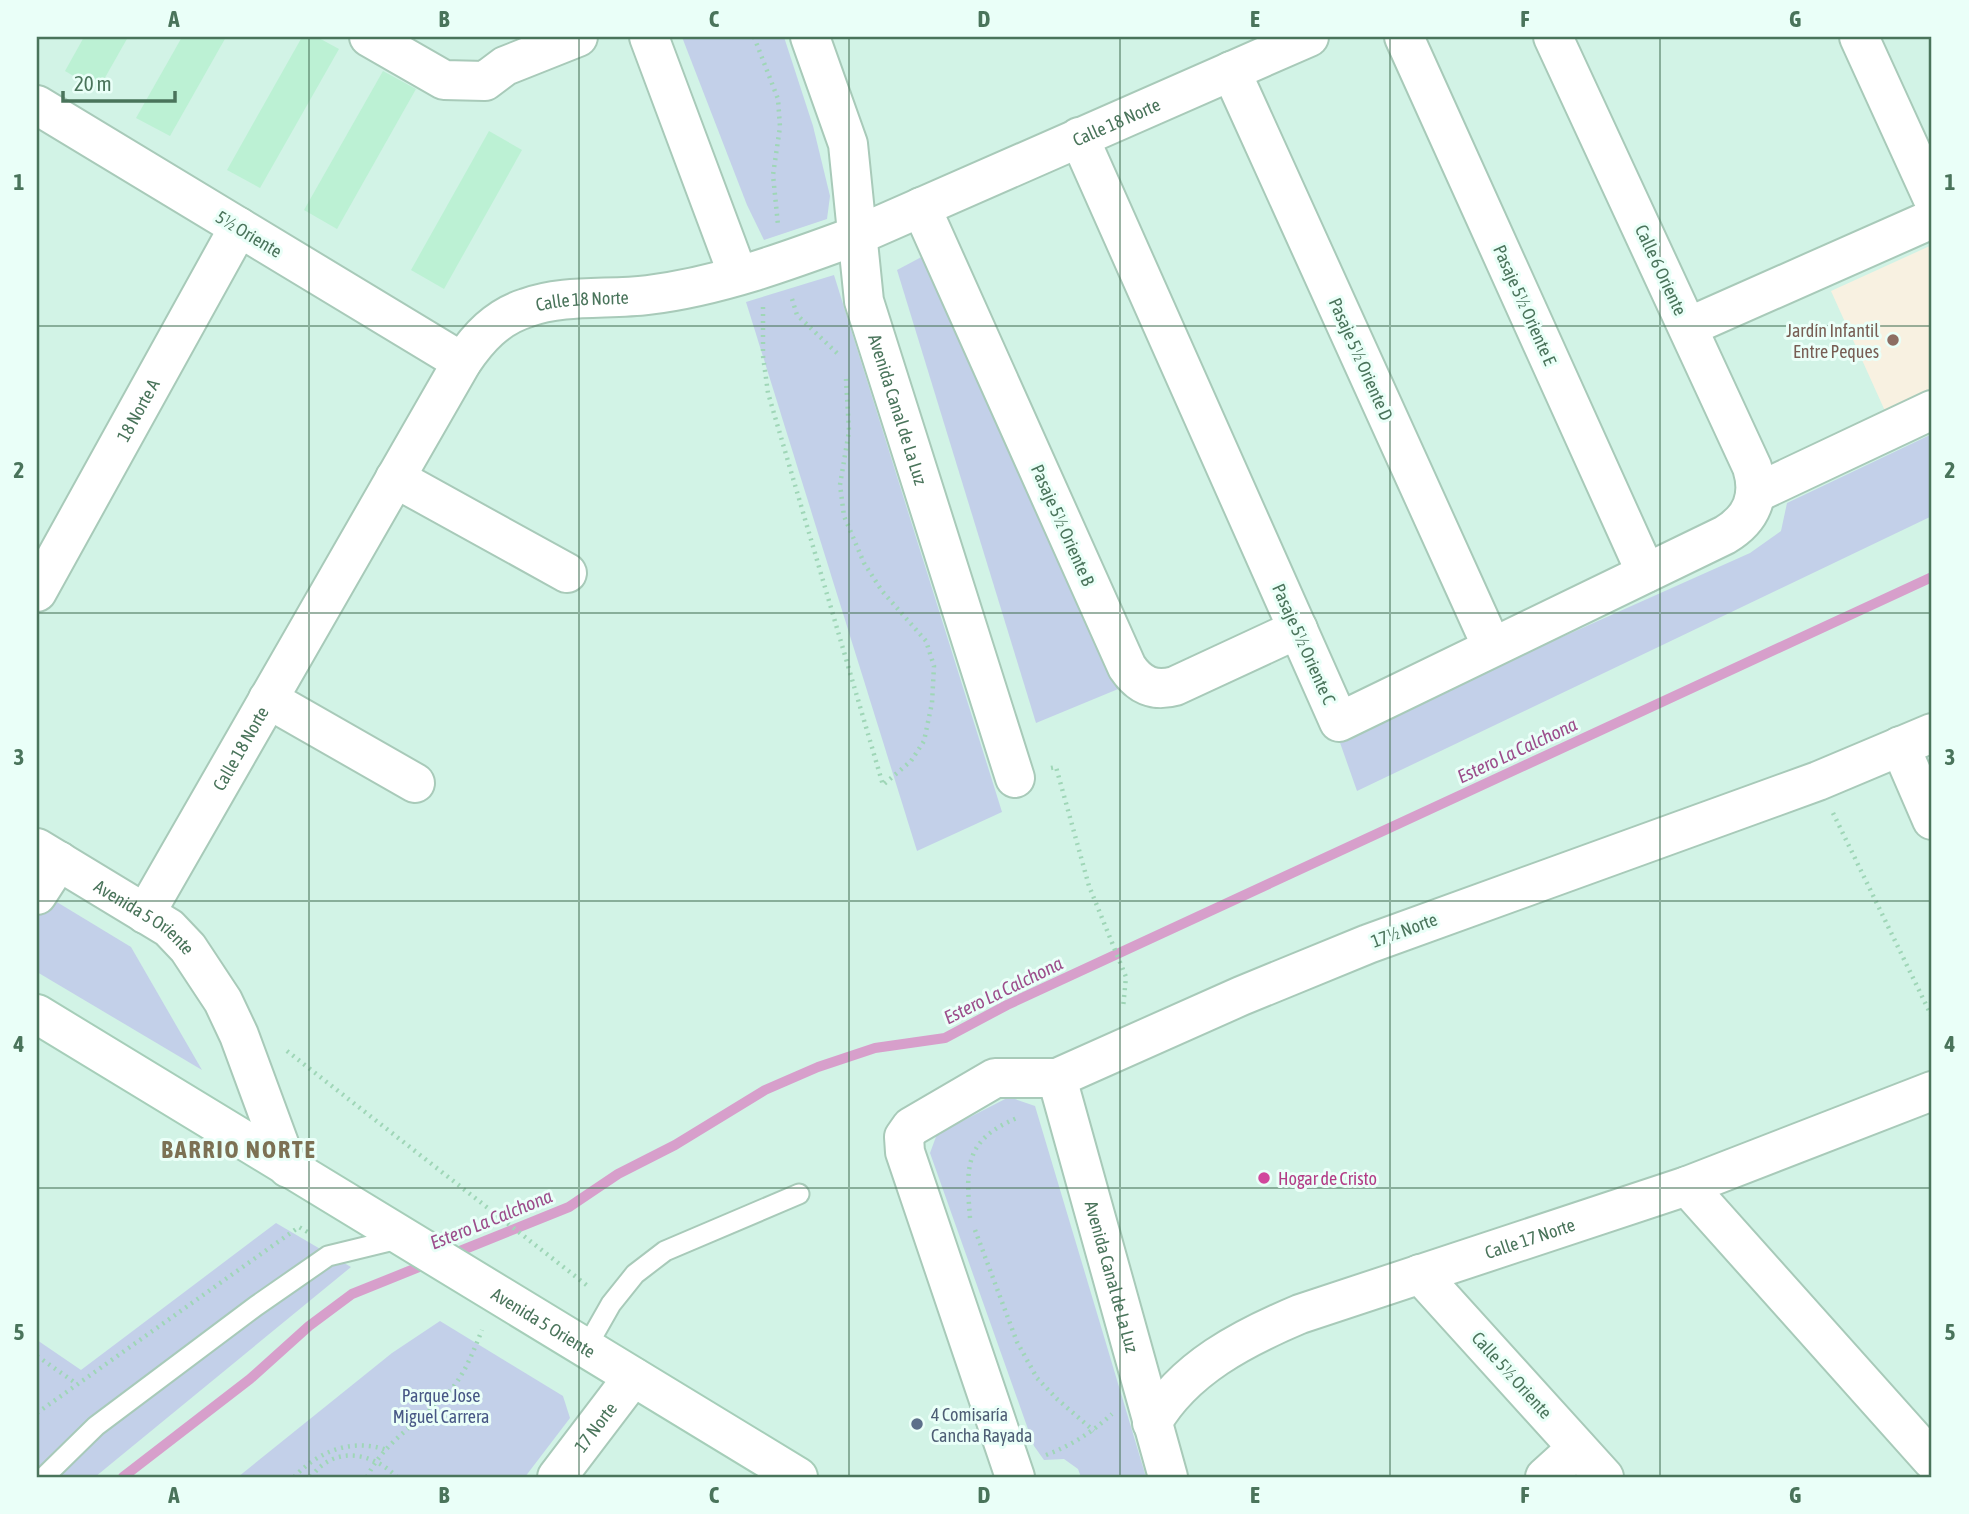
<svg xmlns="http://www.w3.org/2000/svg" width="1969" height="1514" font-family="'Asap Condensed',sans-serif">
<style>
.residential{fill:#d2f3e6}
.education{fill:#f8f1e1}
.green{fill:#c3d0e9}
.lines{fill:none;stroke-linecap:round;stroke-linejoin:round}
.stream{stroke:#d79fcb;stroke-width:10}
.building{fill:#bcf1d4}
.lane-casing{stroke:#a8cab9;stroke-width:23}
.street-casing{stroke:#a8cab9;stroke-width:42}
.secondary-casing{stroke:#a6ceb9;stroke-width:42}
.path{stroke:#9fd6b7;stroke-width:4.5;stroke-dasharray:2 5;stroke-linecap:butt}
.lane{stroke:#fff;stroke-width:19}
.street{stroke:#fff;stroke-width:38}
.secondary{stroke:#fff;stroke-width:38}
.grid{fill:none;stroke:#4a745b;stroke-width:2;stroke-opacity:0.55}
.education-dot{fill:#8d6e63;stroke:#eafff8;stroke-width:2.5}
.hotel-dot{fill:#d1479c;stroke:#eafff8;stroke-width:2.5}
.service-dot{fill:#5c6f8a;stroke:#eafff8;stroke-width:2.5}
.labels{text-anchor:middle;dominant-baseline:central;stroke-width:6;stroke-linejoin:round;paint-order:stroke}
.street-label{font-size:18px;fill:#4a745b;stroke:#eafff8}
.education-label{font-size:18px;fill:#785e54;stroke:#eafff8;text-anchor:end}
.hotel-label{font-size:18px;fill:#b23c85;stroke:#eafff8;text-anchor:start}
.park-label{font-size:18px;fill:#475785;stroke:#eafff8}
.service-label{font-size:18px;fill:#4e5e75;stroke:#eafff8;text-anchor:start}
.water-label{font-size:19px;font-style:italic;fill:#9c4d8b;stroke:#eafff8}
.district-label{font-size:24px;font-weight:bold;letter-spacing:2px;fill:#7c7154;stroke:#eafff8}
.neatline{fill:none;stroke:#4a745b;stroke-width:2.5}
.grid-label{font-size:23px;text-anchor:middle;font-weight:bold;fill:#4a745b}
</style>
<rect width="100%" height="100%" fill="#e4fcf4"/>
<rect class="residential" x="37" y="37" width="1895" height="1440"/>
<polygon class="education" points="1932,245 1932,389 1885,411 1831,291"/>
<g class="green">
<polygon points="682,37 784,37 813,126 830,196 827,219 764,240 747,205"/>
<polygon points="929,253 1123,687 1036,723 897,270"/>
<polygon points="834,275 1002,812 917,851 746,302"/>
<polygon points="1932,434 1932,516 1357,791 1338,737 1750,553 1781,531 1787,503"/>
<polygon points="37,890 131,947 202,1070 37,972"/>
<polygon points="1009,1097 1035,1106 1146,1477 1081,1477 1078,1469 1064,1459 1044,1460 1034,1446 930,1153 937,1134"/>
<polygon points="276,1223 351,1267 95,1477 37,1477 37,1340 81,1370"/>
<polygon points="440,1321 563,1396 570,1418 525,1477 238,1477 392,1353"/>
</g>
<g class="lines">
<g class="stream">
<polyline points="450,1255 569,1207 618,1174 675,1145 765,1090 818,1067 875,1048 945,1038 1007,1005 1932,577"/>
<polyline points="123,1477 250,1379 309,1326 352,1294 429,1263"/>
</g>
</g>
<g class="building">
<polygon points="84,37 128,37 98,90 65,71"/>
<polygon points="182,37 226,37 170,136 136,118"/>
<polygon points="302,37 317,37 339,49 260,188 227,170"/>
<polygon points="383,71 416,89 337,229 304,210"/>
<polygon points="489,131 522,150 444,289 411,270"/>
</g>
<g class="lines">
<g class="lane-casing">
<g id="lane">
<polyline points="586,1348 611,1304 635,1274 665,1251 799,1194"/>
<polyline points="44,1477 96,1426 256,1306 328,1256 402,1238"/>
</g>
</g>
<g class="street-casing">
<g id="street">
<polyline points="369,37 444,80 485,81 505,66 578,37"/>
<polyline points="649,37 738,275"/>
<path id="s1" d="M810,37L848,144L864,301L1015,778"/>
<polyline points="1404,37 1646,573"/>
<polyline points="1859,37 1932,197"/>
<polyline points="1231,71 1492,647"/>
<polyline points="37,105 462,362"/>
<path d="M1079,137L1339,722L1725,535C1752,519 1761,496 1752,467L1553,37"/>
<path d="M921,207L1127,667C1139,685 1154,692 1175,686L1298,629"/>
<polyline points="1688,327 1932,219"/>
<polyline points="395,478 567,573"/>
<polyline points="1756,493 1932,410"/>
<path id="s2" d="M37,592L239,227"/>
<polyline points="268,699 415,783"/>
<polyline points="1900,746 1932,820"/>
<path id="s3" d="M37,848L169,928L188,948L223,1001L239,1035L288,1168"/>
<polyline points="37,895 59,861"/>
<path id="s4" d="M145,914L462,362C478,338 497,317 526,308C564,294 608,300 648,295C721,286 790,260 858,235L1309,37"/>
<path id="s5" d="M1057,1078L1168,1477"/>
<polyline points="1687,1186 1932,1460"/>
<polyline points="1420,1274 1604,1477"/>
<path id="s6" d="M1152,1423C1184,1368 1243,1338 1300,1314L1687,1186L1932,1091"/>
<path id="s7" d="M557,1477L633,1377"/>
<polyline points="1015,1477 905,1152 904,1137 911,1127 995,1078 1057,1078 1241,996 1368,944 1818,781 1932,733"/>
<polyline points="1545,1477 1577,1448"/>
</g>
</g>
<g class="secondary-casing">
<g id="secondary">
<path id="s8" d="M37,1014L798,1477"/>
</g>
</g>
<g class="path">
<polyline points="754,37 778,99 780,127 773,175 778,225"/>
<polyline points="792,299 797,315 839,355"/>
<polyline points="763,307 763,356 768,393 883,785 911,761 924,741 932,703 934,666 926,641 882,591 864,563 844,516 840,485 849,431 846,379"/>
<polyline points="1051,768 1056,767 1089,886 1126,977 1123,1008"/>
<polyline points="1833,813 1932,1017"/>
<polyline points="287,1051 589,1287"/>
<path d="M970,1218C966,1167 964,1140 1017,1118"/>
<polyline points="975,1230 1017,1342 1037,1378 1057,1399 1094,1431"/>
<polyline points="37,1356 77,1384"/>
<polyline points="37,1413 299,1227 311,1234"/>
<path d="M1046,1455C1072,1445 1091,1433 1112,1414"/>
<path d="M294,1477C319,1451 351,1438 387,1450"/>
<path d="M311,1477C334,1445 372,1452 397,1477"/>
<path d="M367,1477C384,1441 423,1420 449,1392C465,1374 473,1352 482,1330"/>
</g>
<use href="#lane" class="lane"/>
<use href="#street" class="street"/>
<use href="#secondary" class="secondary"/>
</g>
<path class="grid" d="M309,37V1477M579,37V1477M849,37V1477M1120,37V1477M1390,37V1477M1660,37V1477M37,326H1932M37,613H1932M37,901H1932M37,1188H1932"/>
<circle class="education-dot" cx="1893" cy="340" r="7"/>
<circle class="hotel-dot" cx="1264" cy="1178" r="7"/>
<circle class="service-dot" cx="917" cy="1424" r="7"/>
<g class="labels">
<g class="street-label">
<text stroke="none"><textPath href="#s4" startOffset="1346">Calle 18 Norte</textPath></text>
<text transform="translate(249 234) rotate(31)">5½ Oriente</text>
<text transform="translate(1661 270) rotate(65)">Calle 6 Oriente</text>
<text stroke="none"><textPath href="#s4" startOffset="779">Calle 18 Norte</textPath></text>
<text transform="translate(1525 305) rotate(66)">Pasaje 5½ Oriente E</text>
<text transform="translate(1361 359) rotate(66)">Pasaje 5½ Oriente D</text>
<text stroke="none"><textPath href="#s2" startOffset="208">18 Norte A</textPath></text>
<text stroke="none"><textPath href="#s1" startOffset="385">Avenida Canal de La Luz</textPath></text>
<text transform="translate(1063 525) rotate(66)">Pasaje 5½ Oriente B</text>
<text transform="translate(1304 644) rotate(66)">Pasaje 5½ Oriente C</text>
<text stroke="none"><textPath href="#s4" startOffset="191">Calle 18 Norte</textPath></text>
<text stroke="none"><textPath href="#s3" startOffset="128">Avenida 5 Oriente</textPath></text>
<text transform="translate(1404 930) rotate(-20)">17½ Norte</text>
<text stroke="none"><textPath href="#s6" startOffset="429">Calle 17 Norte</textPath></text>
<text stroke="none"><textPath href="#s5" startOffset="206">Avenida Canal de La Luz</textPath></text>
<text stroke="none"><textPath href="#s8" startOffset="593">Avenida 5 Oriente</textPath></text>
<text transform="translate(1512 1375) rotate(48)">Calle 5½ Oriente</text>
<text stroke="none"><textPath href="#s7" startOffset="63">17 Norte</textPath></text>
</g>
<g class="education-label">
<text x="1879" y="330">Jardín Infantil<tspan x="1879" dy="21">Entre Peques</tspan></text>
</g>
<g class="hotel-label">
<text x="1278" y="1178">Hogar de Cristo</text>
</g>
<g class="park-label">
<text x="441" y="1395">Parque Jose<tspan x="441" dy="21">Miguel Carrera</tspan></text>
</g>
<g class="service-label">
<text x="931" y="1414">4 Comisaría<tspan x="931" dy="21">Cancha Rayada</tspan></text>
</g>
<g class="water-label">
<text transform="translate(1517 750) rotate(-25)">Estero La Calchona</text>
<text transform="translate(1003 990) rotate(-26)">Estero La Calchona</text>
<text transform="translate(491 1219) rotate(-22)">Estero La Calchona</text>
</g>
<g class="district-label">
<text x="239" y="1149">BARRIO NORTE</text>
</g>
</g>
<rect width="1969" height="1514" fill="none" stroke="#eafff8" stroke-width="77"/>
<path d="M63 91v10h112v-10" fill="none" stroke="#4a745b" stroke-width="3.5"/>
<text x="74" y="91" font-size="21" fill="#4a745b" stroke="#eafff8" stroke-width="5" paint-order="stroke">20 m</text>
<rect x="38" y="38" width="1892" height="1438" class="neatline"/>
<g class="grid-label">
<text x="174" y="27">A</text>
<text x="444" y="27">B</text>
<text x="714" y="27">C</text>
<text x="984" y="27">D</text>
<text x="1255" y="27">E</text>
<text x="1525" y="27">F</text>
<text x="1795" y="27">G</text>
<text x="19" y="190">1</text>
<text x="1950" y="190">1</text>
<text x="19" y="478">2</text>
<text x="1950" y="478">2</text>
<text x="19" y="765">3</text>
<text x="1950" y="765">3</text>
<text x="19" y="1052">4</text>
<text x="1950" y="1052">4</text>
<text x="19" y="1340">5</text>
<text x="1950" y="1340">5</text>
<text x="174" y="1503">A</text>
<text x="444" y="1503">B</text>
<text x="714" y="1503">C</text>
<text x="984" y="1503">D</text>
<text x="1255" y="1503">E</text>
<text x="1525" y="1503">F</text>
<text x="1795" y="1503">G</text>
</g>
</svg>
